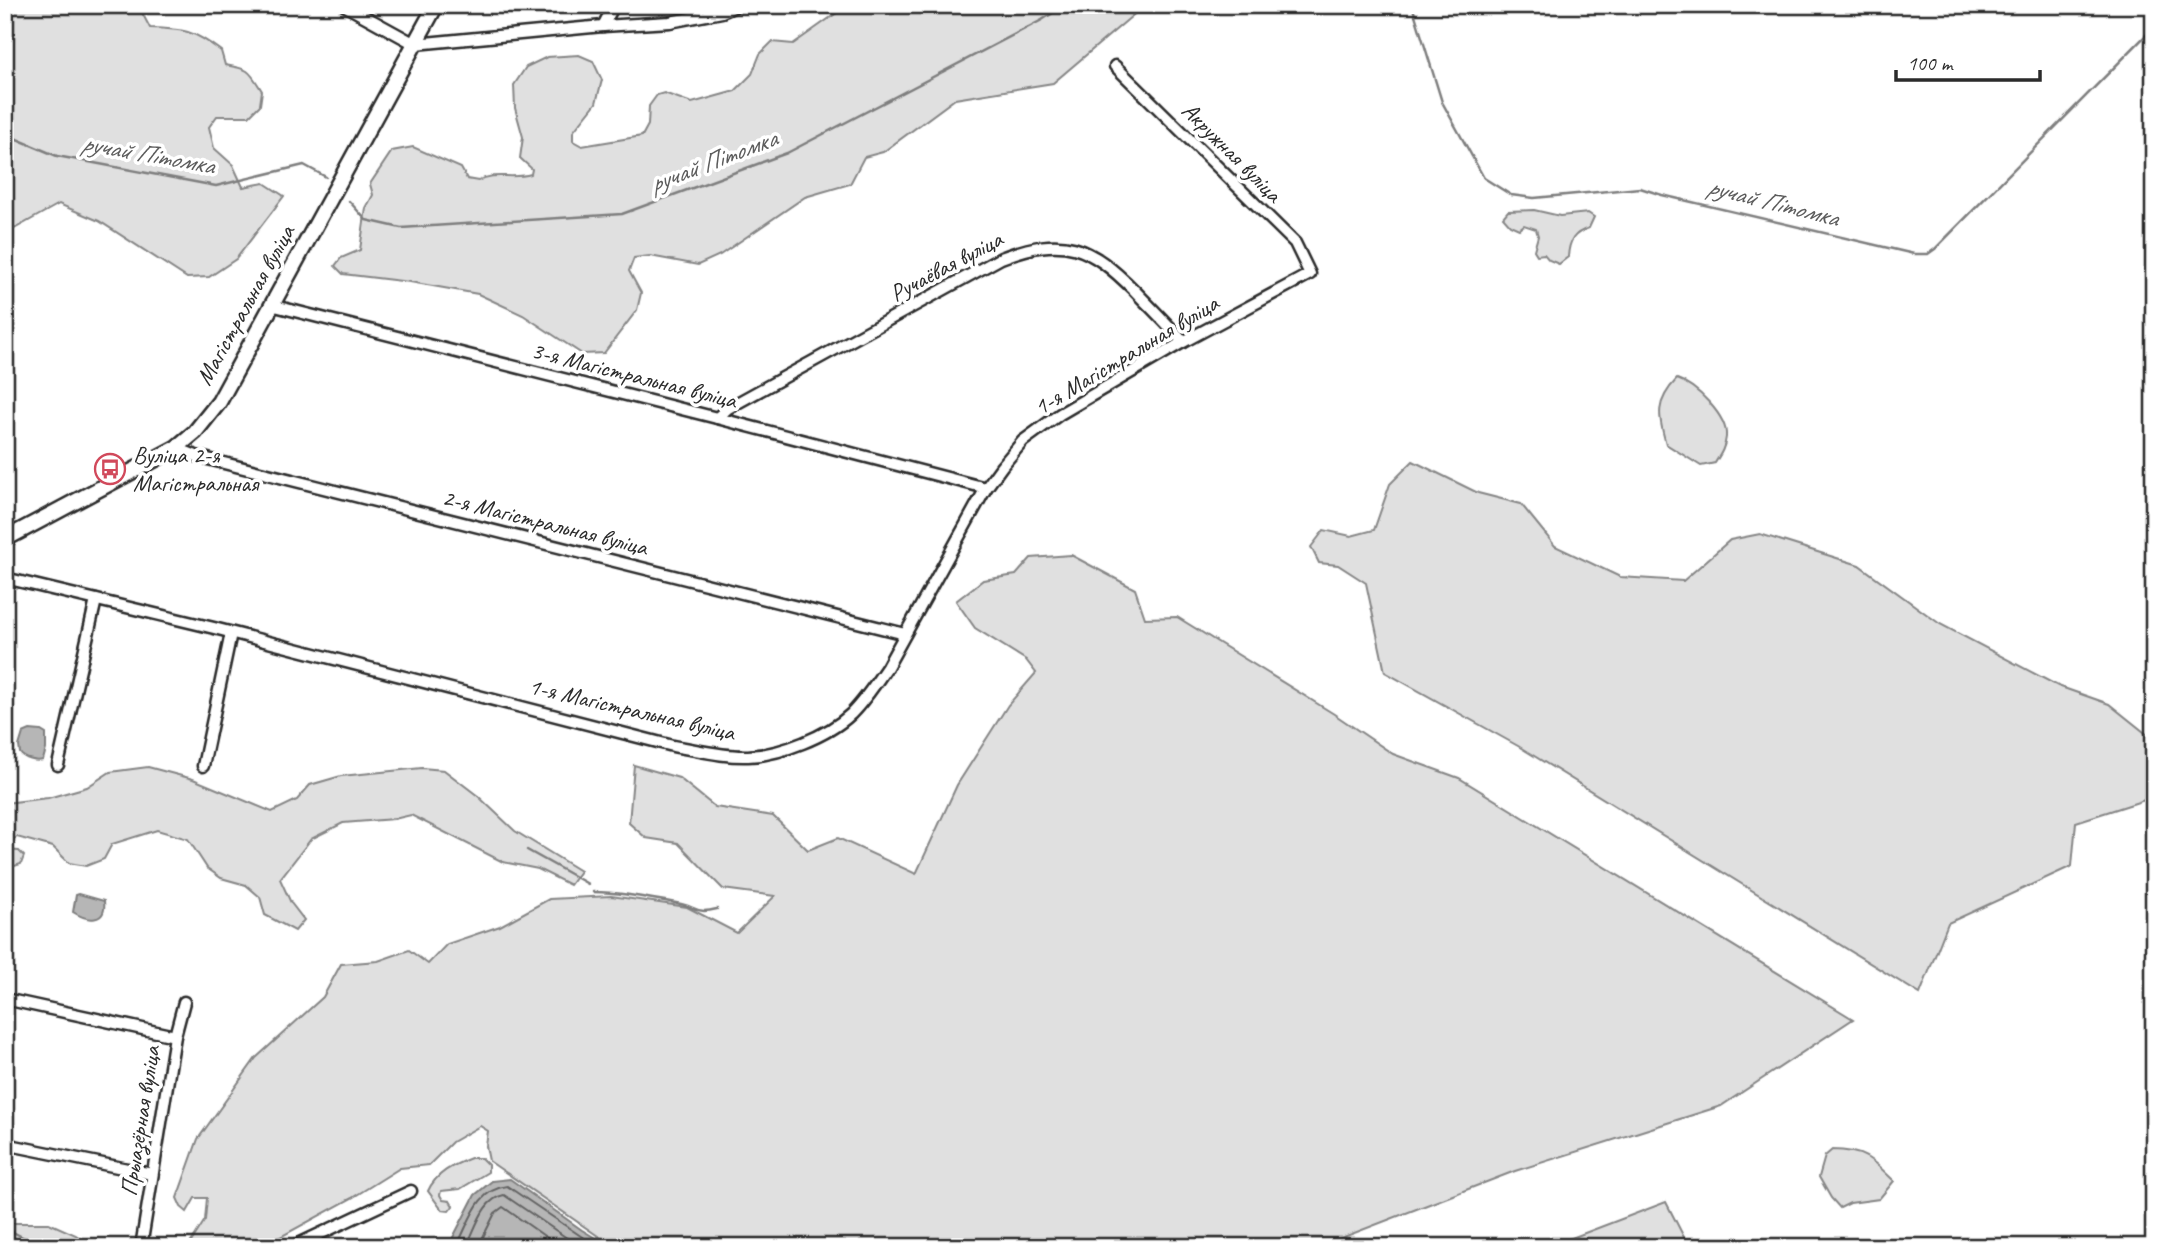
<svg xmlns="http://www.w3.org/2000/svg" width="2159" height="1252" font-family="Caveat,sans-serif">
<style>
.green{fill:#e0e0e0;stroke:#868686;stroke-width:2}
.water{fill:#b6b6b6;stroke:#7e7e7e;stroke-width:2}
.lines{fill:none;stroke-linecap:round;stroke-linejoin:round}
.shore{stroke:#636363;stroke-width:2}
.stream{stroke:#7e7e7e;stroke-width:2.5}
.street-casing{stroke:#2b2b2b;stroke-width:15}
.secondary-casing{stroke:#2b2b2b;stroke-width:19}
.street{stroke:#fff;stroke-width:10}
.secondary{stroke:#fff;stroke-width:14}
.labels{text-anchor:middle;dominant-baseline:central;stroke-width:7;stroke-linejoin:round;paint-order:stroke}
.street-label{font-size:24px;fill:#2b2b2b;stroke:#fff}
.poi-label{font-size:24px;fill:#2b2b2b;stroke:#fff;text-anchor:start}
.water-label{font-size:26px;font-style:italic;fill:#5c5c5c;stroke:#fff}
</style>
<rect width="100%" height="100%" fill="#fff"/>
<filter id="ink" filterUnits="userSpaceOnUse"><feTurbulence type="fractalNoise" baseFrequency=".0143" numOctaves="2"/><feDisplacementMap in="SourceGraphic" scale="14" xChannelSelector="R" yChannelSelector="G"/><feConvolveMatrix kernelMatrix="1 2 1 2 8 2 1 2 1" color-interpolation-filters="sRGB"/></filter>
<g filter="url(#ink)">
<g class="green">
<path d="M5,5H138L150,28C184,29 193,30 221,51L225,65C250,69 249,70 262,91L260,105L249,116H217L209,127L214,148L233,165L243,187L264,183L284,196L236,259L209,277L187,278L99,221L59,204L5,234Z"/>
<path d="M848,5H1145L1053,83L955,99L883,152L864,157L850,184L805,197L720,255L698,265L650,256L634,258L629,271L641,293L637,310L604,353L582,354L523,315L478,294L410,282L343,274L335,266L341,258L360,250L366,208L373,195L370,184L392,151L413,147L461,168L467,179L478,181C495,171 511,180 531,174L532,169L520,158L523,137L515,108L514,85L526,67L547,57L579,55L593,61L602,80L596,103L573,132V141L582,146L642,136L648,125L649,106L657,95L664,93L692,103L735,91L752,74L760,54L772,42L793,44Z"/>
<path d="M1534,210L1560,216L1588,213L1594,217L1589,228C1574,233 1569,240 1568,257L1559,264L1549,260L1544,254L1537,255L1534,250L1538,236L1536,229L1524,225L1519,229L1510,225L1503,217L1508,211Z"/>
<path d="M1677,379C1696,385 1728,417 1726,437C1725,448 1720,455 1715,463L1701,466L1666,444C1658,416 1655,402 1677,379Z"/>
<polygon points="1413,461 1478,493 1521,504 1555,546 1620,577 1683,581 1730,540 1760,534 1859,565 1940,624 2058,686 2109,704 2154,740 2154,797 2076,822 2072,866 1948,923 1920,994 1518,746 1385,672 1366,583 1338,565 1319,563 1311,547 1324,530 1351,536 1374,530 1390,484"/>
<polygon points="1071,555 1135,589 1145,618 1177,617 1334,714 1393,754 1459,778 1853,1019 1721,1106 1515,1171 1318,1247 614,1247 489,1161 486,1146 488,1131 480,1126 452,1142 429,1165 400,1168 352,1198 262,1247 188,1247 205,1220 207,1198 195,1198 187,1212 181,1207 177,1198 198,1139 256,1058 323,997 341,964 378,961 409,950 428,964 447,944 500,926 549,899 611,896 687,907 737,933 775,896 723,889 678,843 646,838 629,823 634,765 679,778 715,807 773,816 808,850 838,838 916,874 957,785 1008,705 1036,673 1026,660 975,628 956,601 983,580 1016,575 1031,558"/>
<polygon points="148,767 193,779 272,812 297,800 310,785 341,776 422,768 444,770 478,796 515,831 580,871 570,885 538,869 503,862 411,815 394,819 343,823 311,839 280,879 291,903 304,920 295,931 265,915 260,897 246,885 221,878 207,868 188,839 157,830 112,844 104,859 86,866 69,863 53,847 17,837 9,842 6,850 19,851 24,856 21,864 5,869 5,803 48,798 87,787 110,772"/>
<path d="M1832,1150C1864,1150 1872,1159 1894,1181L1879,1199L1850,1203L1840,1208L1831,1198L1819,1177L1825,1156Z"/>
<path d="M471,1158H481L488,1165V1172L460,1189L441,1191L440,1195L443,1200L450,1201L453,1206L449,1211L442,1210L428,1191C436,1173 453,1165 471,1158Z"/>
<polygon points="1666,1202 1689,1247 1548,1247"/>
<polygon points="5,1221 9,1223 49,1223 76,1235 92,1247 57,1247 39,1237 27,1247 5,1243"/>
</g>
<g class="water">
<path d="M30,730L41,731L46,734V749L43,760C36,762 24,759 20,753L19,746L23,733Z"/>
<path d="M79,894L104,901C107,924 87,921 73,912L76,895Z"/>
<polygon points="510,1179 582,1230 610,1247 448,1247 475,1195 492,1181"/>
</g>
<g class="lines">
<g class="shore">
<path d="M456,1247C470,1223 475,1190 507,1186L597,1247"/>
<path d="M466,1247C476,1229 482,1199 504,1195L580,1247"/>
<polyline points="478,1247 495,1213 503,1207 560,1247"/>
</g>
<g class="stream">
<polyline points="1412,5 1442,102 1484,178 1511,195 1534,198 1640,188 1662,195 1914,254 1928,254 1935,249 2154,27"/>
<polyline points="5,134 57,156 216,186 304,165 326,177"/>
<polyline points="349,201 366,220 401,228 622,214 787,153 1042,20 1065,5"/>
<polyline points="527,850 588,884"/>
<path d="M593,892C623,892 652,899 681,904C699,908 696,914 717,909"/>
<polyline points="5,1228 42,1247"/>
</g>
<g class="street-casing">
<g id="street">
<polyline points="344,5 415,44 603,26 670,22 722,12 738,5"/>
<polyline points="603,26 614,5"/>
<polyline points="271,305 717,418 986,488"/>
<path d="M717,418L728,408L1001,258C1064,234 1089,245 1135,291C1151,308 1168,324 1183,342"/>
<polyline points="176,448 196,456 905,634"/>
<path d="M5,578L214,628L673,746C698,750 723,757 748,756C780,755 828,736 851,714C865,700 876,683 887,667L986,488L1002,466L1023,441L1060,414L1183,342L1310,274L1295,243L1115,66"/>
<polyline points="58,765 96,600"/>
<polyline points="203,766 231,633"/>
<polyline points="5,999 175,1036"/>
<polyline points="5,1144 152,1174"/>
<polyline points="141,1247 175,1036 184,1002"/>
<polyline points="292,1247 411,1191"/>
</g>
</g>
<g class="secondary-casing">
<polyline id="secondary" points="5,539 176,448 195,432 219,402 436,5"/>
</g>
<use href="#street" class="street"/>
<use href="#secondary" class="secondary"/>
</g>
</g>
<defs>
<g id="bus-ring" transform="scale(1.575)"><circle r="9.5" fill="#fff" stroke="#d1495b" stroke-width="1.5"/><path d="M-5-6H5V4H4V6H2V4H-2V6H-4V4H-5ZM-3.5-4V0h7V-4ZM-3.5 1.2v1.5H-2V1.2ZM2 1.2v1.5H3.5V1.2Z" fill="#d1495b"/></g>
</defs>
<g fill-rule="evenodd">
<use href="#bus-ring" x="110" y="469"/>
</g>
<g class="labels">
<g class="street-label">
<text transform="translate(1232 152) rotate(45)">Акружная вуліца</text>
<text transform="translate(946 266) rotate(-28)">Ручаёвая вуліца</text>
<text transform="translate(245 305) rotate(-61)">Магістральная вуліца</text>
<text transform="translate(1126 355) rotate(-31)">1-я Магістральная вуліца</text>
<text transform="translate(634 375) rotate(14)">3-я Магістральная вуліца</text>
<text transform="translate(545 522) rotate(14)">2-я Магістральная вуліца</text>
<text transform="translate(632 709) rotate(13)">1-я Магістральная вуліца</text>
<text transform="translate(140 1121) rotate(-81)">Прыазёрная вуліца</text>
</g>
<g class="poi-label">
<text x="133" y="455">Вуліца 2-я<tspan x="133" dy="28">Магістральная</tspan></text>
</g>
<g class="water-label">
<text transform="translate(148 154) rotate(10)">ручай Пітомка</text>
<text transform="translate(713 161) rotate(-21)">ручай Пітомка</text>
<text transform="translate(1773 202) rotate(14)">ручай Пітомка</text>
</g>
</g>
<rect width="2159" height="1252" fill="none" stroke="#fff" stroke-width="28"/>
<rect x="14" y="14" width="2131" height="1224" fill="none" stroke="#2b2b2b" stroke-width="2.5" filter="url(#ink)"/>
<path d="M1896 70v10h144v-10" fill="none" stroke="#2b2b2b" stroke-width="3.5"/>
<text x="1907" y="70" font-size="21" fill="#2b2b2b" stroke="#ffffff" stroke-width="5" paint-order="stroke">100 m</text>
</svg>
